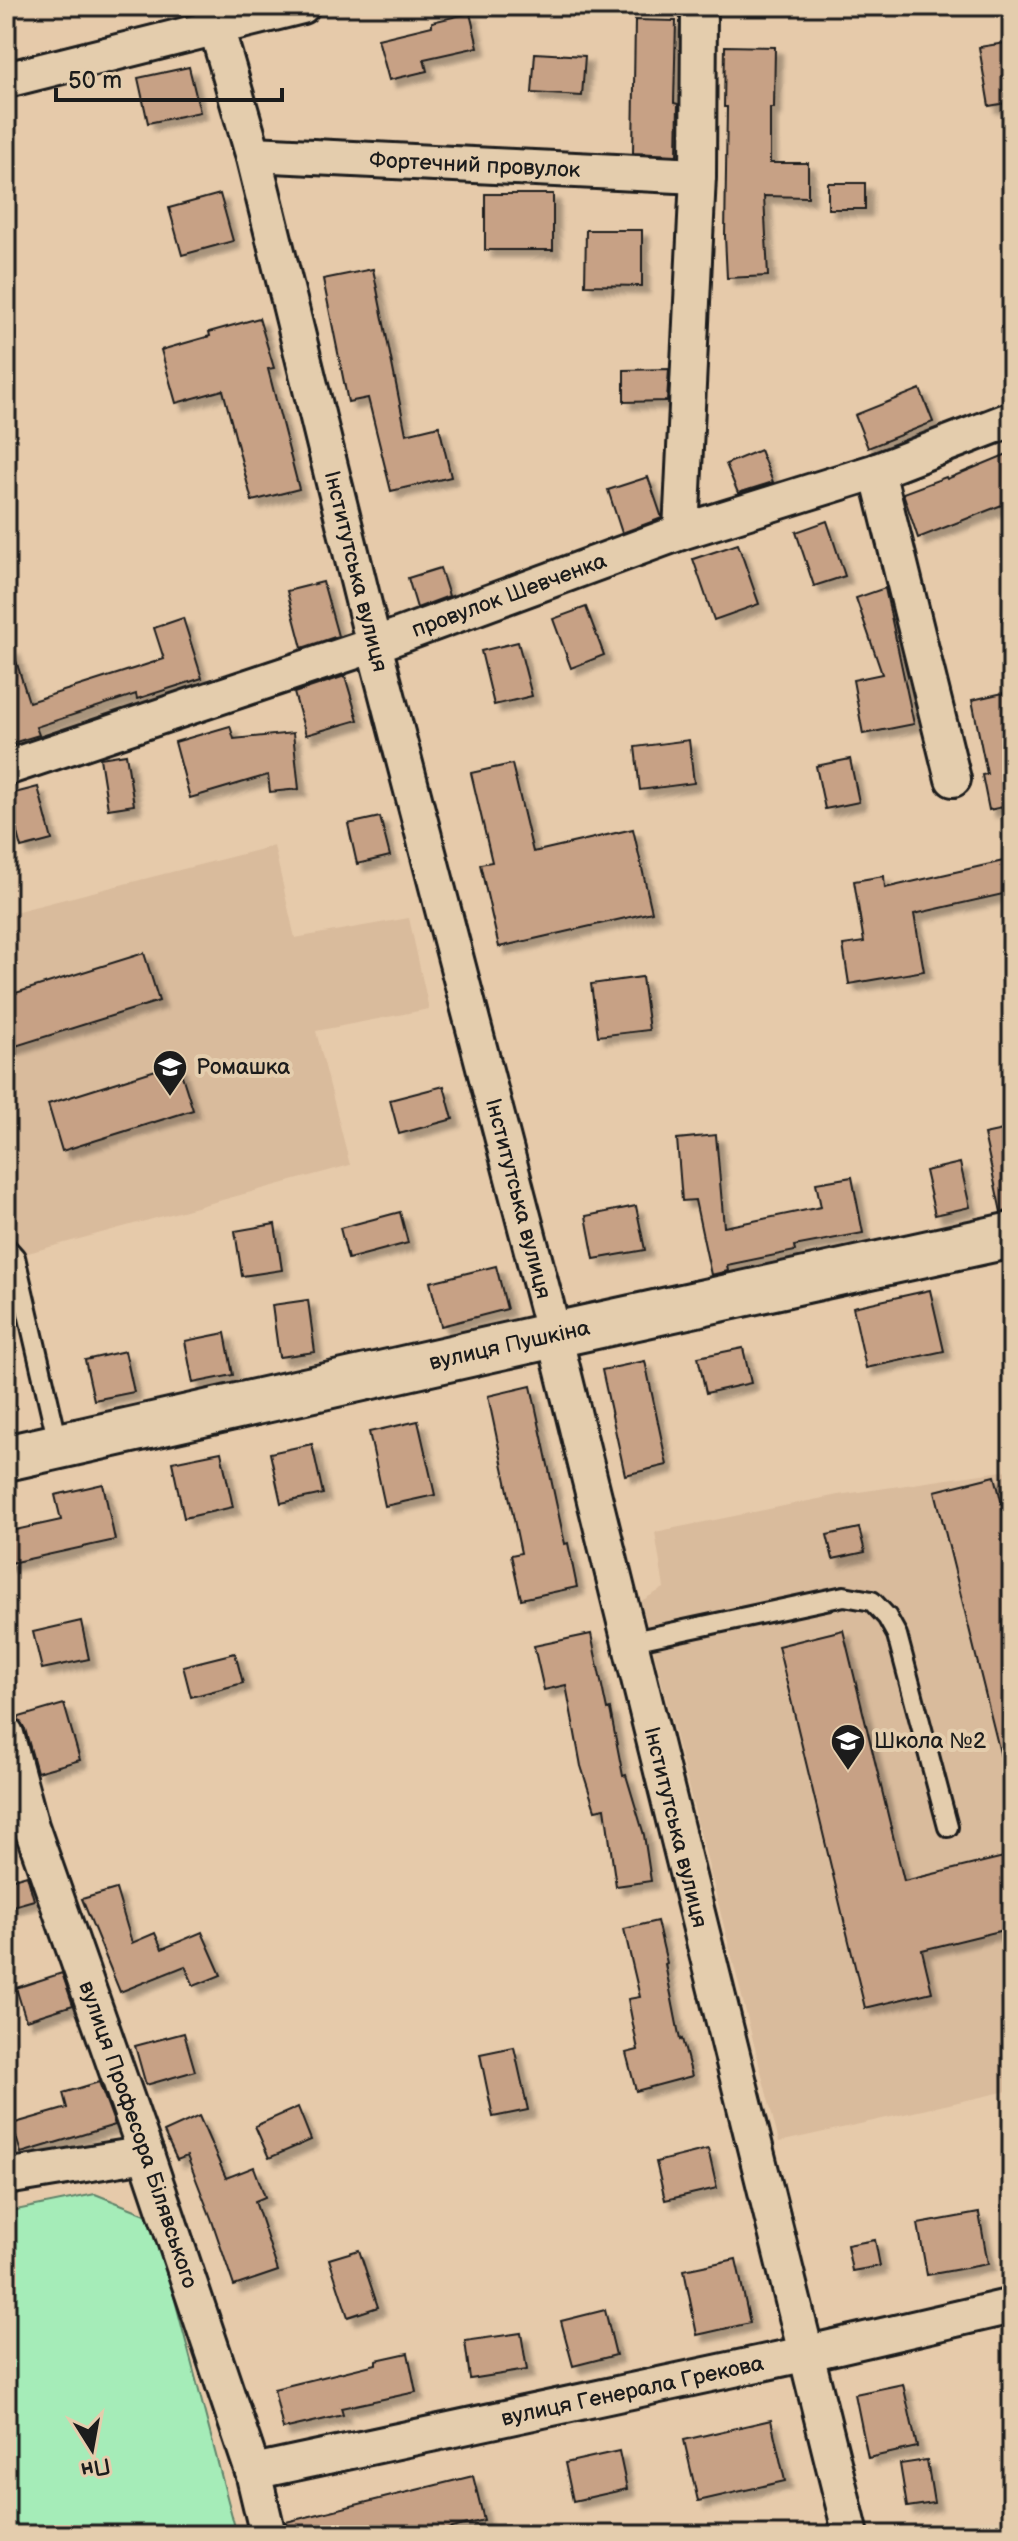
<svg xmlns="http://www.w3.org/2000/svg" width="1018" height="2541" font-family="'Balsamiq Sans',sans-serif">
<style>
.built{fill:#d9bb9c}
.green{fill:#a5ecb8;stroke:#60846a;stroke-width:2}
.building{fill:#c7a185;stroke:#1c1c1c;stroke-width:2;filter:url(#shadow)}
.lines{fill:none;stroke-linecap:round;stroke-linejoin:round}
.lane-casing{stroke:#1c1c1c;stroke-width:24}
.street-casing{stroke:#1c1c1c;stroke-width:40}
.secondary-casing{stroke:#1c1c1c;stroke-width:50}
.lane{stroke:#e4cdad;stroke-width:18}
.street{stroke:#e4cdad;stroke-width:34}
.secondary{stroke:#e4cdad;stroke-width:44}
.labels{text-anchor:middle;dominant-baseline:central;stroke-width:8;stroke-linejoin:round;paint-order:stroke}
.street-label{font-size:22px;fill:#1c1c1c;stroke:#e4cdad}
.poi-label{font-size:22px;fill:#1c1c1c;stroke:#e4cdad;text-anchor:start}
</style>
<defs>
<filter id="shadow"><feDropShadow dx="7" dy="7" stdDeviation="2" flood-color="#0004"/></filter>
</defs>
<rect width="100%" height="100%" fill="#e6caaa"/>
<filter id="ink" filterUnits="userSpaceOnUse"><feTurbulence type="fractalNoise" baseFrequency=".0125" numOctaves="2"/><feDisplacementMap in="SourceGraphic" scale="16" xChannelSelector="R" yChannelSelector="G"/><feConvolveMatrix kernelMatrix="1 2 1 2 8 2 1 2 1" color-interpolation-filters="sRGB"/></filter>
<g filter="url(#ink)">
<g class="built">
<polygon points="274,846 295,938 409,918 429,1009 316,1031 350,1165 6,1259 6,914"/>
<polygon points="1012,1425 1012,2090 779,2142 641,1601 664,1588 655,1532 838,1495 1009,1470 1008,1426"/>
</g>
<polygon class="green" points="95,2194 153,2217 237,2535 6,2535 6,2212"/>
<g class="building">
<polygon points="470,13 478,47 424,59 427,71 389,80 378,39 432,26 432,22"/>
<polygon points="635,20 676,21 674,103 678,104 677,155 633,153"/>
<polygon points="1012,42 1012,102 989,106 979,47"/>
<polygon points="725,46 775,47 774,108 770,108 770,163 808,163 808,197 764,196 768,276 727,278 725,236 727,107 724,107"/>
<polygon points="535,53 585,56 582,96 532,93"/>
<polygon points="189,67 200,112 148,123 138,78"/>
<rect x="828" y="183" width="37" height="26"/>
<polygon points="220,194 233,241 182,255 169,208"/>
<rect x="485" y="194" width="68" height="56"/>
<polygon points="586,230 642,230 642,286 585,285"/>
<polygon points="373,269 406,434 439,426 451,477 391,491 368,398 348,402 323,279"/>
<polygon points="259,318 274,368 268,369 299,489 252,501 223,390 176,403 161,350 210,336 209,332"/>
<polygon points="669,369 667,401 624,402 624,370"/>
<polygon points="920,389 933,422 868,448 855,415"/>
<polygon points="760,450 773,482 738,493 726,464"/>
<polygon points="1012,452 1012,501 918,538 903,493 946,477 947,479"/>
<polygon points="648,477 662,518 622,533 608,490"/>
<polygon points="827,521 845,576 814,586 796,532"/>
<polygon points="738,544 759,604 714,620 693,559"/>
<polygon points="440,568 449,596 417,608 408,578"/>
<polygon points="323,582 338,636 302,648 287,591"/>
<polygon points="885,588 914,724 863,734 853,680 882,674 856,598"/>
<polygon points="586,607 604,655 571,668 553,619"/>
<polygon points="183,618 202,678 137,699 136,694 36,727 39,735 6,745 6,649 12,648 29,702 164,659 154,628"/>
<polygon points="518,642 532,696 494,705 481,651"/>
<polygon points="345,676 358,720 306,735 294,693"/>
<polygon points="1012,691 1012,805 989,810 982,775 987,774 972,700"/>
<polygon points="230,726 234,739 293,733 299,789 270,792 268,775 190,798 175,742"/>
<polygon points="689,740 694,783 640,790 635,747"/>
<polygon points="126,754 134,805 108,809 100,758"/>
<polygon points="850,759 859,802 825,809 816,766"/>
<polygon points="512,764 533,852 633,829 652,912 499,947 480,864 492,862 471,773"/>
<polygon points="38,787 52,840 21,848 7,795"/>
<polygon points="380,817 390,856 357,864 348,824"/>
<polygon points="1012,859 1012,892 914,914 924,971 849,984 843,945 864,942 854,881 884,876 885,888"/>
<polygon points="144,953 159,1001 6,1049 6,996"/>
<polygon points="642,977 649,1030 598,1036 591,984"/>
<polygon points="178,1063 193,1110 62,1151 48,1104"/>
<polygon points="444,1086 453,1119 399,1134 390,1100"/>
<polygon points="1012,1128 1012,1211 1001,1212 984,1134"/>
<polygon points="716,1135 724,1227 821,1207 816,1183 852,1177 863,1233 794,1246 795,1251 727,1265 728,1271 711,1275 695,1200 682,1201 677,1139"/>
<polygon points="960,1163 970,1207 935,1215 925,1171"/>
<polygon points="636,1206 645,1250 594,1259 586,1216"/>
<polygon points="400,1212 408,1243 348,1259 340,1228"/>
<polygon points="275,1224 282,1270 242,1276 235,1231"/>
<polygon points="496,1266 507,1309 441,1326 430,1282"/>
<polygon points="930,1290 944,1351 866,1368 853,1307"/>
<polygon points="308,1300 315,1352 279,1357 272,1305"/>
<polygon points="225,1333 233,1375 193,1383 185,1341"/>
<polygon points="743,1348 751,1383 706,1393 698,1357"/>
<polygon points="125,1351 134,1392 94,1400 85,1360"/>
<polygon points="645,1361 667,1465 625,1475 602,1370"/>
<polygon points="531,1386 565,1544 568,1543 577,1587 521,1599 511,1555 521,1553 488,1396"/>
<polygon points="418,1421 435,1495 385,1506 369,1432"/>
<polygon points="312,1444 323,1494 281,1503 270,1453"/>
<polygon points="221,1452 233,1507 184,1518 172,1462"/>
<polygon points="995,1476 1012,1545 1012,1764 1003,1765 935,1491"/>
<polygon points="103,1484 115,1540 6,1564 6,1532 61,1520 55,1495"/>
<polygon points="859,1528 865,1552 833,1559 827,1535"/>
<polygon points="81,1621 89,1659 42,1669 33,1632"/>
<polygon points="843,1630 904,1881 1012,1855 1012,1928 922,1950 932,1992 865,2008 778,1646"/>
<polygon points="591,1634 607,1710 610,1709 623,1776 626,1775 644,1835 651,1881 616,1886 605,1808 595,1810 581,1766 566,1685 544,1690 534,1646"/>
<polygon points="235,1653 243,1683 191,1697 183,1666"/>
<polygon points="64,1704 80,1760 37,1772 25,1729 16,1718"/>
<polygon points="27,1875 34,1900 6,1908 6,1881"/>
<polygon points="116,1889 132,1943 155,1933 162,1949 202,1932 221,1975 194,1986 185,1966 120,1992 82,1899"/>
<polygon points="657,1921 667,1963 665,1964 680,2040 682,2039 692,2076 636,2091 626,2053 638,2050 628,1999 640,1997 624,1929"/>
<polygon points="62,1973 73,2005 26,2020 16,1988"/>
<polygon points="184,2033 195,2071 146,2085 135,2046"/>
<polygon points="514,2047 528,2110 493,2117 480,2054"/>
<polygon points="99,2082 115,2125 21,2153 12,2124 67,2108 63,2093"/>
<polygon points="298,2107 311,2140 269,2158 255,2126"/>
<polygon points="199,2116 226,2178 254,2167 265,2197 255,2201 278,2271 234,2286 211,2218 187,2156 177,2160 164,2132"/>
<polygon points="708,2149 717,2188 665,2200 656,2162"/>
<polygon points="979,2213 988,2264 927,2275 918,2224"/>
<polygon points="875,2240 880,2266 852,2271 847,2245"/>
<polygon points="359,2250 378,2307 348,2317 329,2259"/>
<polygon points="736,2259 750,2323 697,2335 684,2270"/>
<polygon points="605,2310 616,2355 573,2366 561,2321"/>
<polygon points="521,2333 527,2370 470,2379 465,2341"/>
<polygon points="408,2353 416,2392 341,2408 343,2415 283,2429 274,2389 376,2364 376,2360"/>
<polygon points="903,2384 917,2447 868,2458 855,2394"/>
<polygon points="771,2420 785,2481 698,2501 684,2440"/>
<polygon points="619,2451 627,2489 573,2501 565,2463"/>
<polygon points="927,2460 934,2503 907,2507 900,2464"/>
<polygon points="473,2476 484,2520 425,2535 287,2535 286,2522"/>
</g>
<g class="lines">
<g class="lane-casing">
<g id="lane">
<polyline points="6,1247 15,1257 59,1447"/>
<polyline points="628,1642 844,1596 872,1601 887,1617 897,1635 948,1827"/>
</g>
</g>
<g class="street-casing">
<g id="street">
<path id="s1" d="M210,6L253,154L374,645L554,1335L851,2535"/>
<polyline points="6,80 302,6"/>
<path id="s2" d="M253,154L698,176"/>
<polyline points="877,471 953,779"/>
<polyline points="681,532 698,176 699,6"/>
<path id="s3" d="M6,768L374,645L681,532L877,471L1012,419"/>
<path id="s4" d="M6,1734L31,1826L146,2154L253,2472L268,2535"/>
<polyline points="6,2177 146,2154"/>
<path id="s5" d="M253,2472L804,2354L1012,2306"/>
</g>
</g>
<g class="secondary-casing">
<g id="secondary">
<path id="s6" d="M6,1458L554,1335L1012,1235"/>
</g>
</g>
<use href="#lane" class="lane"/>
<use href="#street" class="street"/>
<use href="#secondary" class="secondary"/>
</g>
</g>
<defs>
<g id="school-pin" transform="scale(1.8)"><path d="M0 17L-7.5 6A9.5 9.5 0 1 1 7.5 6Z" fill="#1c1c1c" stroke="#e4cdad"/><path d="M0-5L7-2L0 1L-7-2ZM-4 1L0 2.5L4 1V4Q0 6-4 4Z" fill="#fff"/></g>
</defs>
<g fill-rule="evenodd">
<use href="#school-pin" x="170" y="1067"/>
<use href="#school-pin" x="848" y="1741"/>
</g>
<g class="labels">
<g class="street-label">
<text stroke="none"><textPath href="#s2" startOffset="222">Фортечний провулок</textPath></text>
<text stroke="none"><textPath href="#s1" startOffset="584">Інститутська вулиця</textPath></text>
<text stroke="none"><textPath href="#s3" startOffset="532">провулок Шевченка</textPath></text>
<text stroke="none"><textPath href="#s1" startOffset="1232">Інститутська вулиця</textPath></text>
<text stroke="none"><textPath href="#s6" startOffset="516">вулиця Пушкіна</textPath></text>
<text stroke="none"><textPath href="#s1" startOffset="1880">Інститутська вулиця</textPath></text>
<text stroke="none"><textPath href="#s4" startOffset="422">вулиця Професора Білявського</textPath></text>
<text stroke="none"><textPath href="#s5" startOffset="388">вулиця Генерала Грекова</textPath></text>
</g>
<g class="poi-label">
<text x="196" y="1067">Ромашка</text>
<text x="874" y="1741">Школа №2</text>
</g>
</g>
<rect width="1018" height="2541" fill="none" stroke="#e4cdad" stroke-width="32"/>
<rect x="16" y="16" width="986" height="2509" fill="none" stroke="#1c1c1c" stroke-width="3" filter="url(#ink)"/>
<g transform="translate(92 2449) rotate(169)" stroke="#e4cdad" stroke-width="6" paint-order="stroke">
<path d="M0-6L14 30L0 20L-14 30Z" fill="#1c1c1c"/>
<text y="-12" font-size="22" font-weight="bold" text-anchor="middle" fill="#1c1c1c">Пн</text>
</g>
<path d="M56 88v12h226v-12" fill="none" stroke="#1c1c1c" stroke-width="4"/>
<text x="68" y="88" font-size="24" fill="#1c1c1c" stroke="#e4cdad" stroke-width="6" paint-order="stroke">50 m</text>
</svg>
